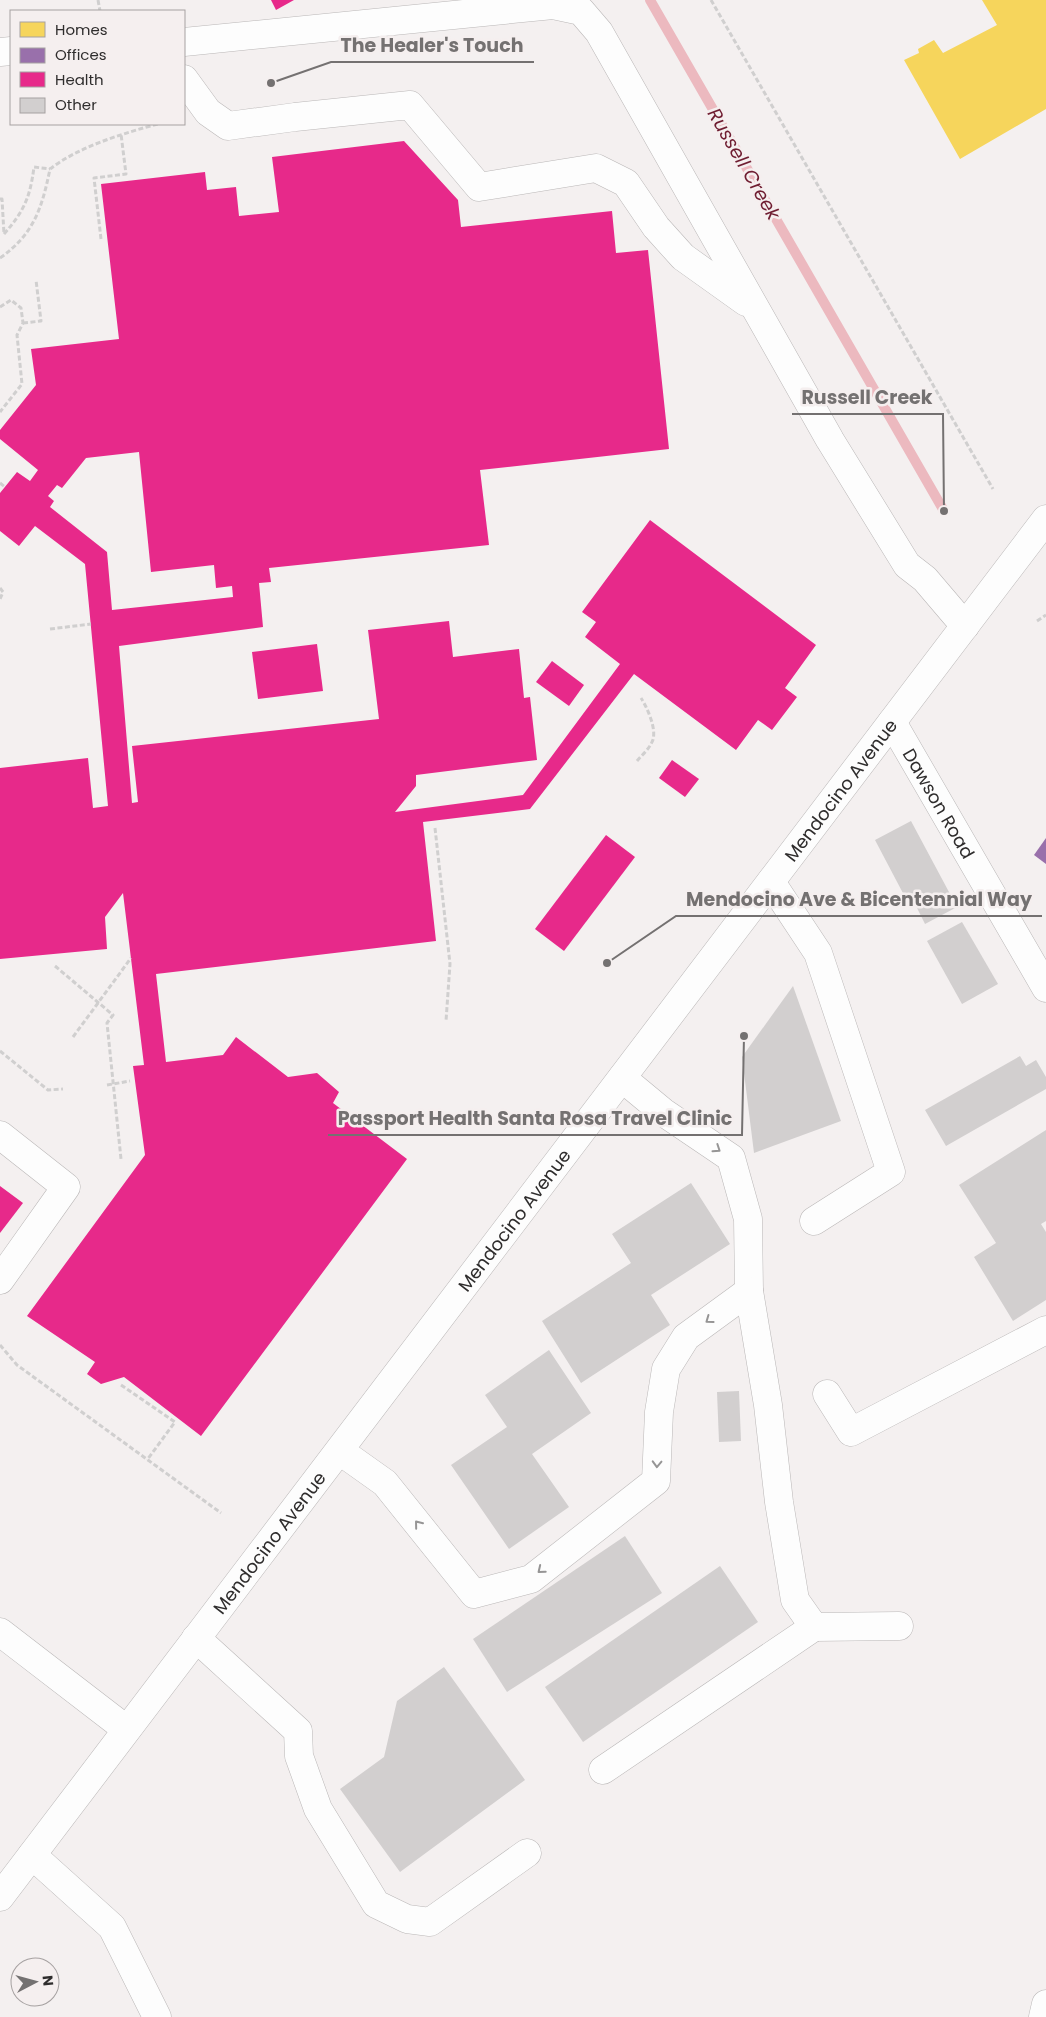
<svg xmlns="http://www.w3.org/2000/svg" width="1046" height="2017" font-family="Poppins,sans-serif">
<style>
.homes{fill:#f6d55c}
.offices{fill:#9970ab}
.health{fill:#e7298a;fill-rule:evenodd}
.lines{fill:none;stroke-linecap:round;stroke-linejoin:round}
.stream{stroke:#ecb9bf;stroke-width:10}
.building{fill:#d2cfcf}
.minor-casing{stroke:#bab7b7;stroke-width:29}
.major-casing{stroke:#bab7b7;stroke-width:29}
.path{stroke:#d0cfcf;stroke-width:3;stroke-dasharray:5 2.5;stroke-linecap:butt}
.minor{stroke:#fdfdfd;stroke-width:28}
.major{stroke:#fdfdfd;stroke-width:28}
.oneway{stroke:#969595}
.labels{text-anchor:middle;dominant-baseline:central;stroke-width:5;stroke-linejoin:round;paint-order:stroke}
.street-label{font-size:18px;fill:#2f2d2d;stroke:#f5efef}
.water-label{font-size:19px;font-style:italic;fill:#6f1d31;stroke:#f5efef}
.leader{fill:none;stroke:#747171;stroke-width:2}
.callout-dot{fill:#747171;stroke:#f5efef;stroke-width:2}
.callout-label{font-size:19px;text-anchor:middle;font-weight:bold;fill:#747171;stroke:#f5efef;stroke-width:5;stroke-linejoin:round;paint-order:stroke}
</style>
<rect width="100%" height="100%" fill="#f4f0f0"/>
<polygon class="homes" points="982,0 1046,0 1046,109 960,159 904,60 919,53 918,49 934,40 943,53 997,25"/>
<polygon class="offices" points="1046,838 1046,864 1034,855"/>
<g class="health">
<polygon points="271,0 294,0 276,10"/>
<path d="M404,141L458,200L461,227L612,211L616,253L648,250L669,449L480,470L489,545L269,568L271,582L259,583L263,627L119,646L132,803L138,802L132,746L379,719L368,630L449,621L453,657L519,649L524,698L530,697L537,760L416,775V786L395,812L523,795L620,664L585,637L596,622L582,612L650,520L816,645L785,688L797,697L772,730L758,720L736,750L634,674L530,809L423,822L436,941L156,974L166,1062L223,1055L236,1037L288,1077L317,1073L339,1092L333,1103L407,1159L201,1436L124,1377L101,1384L87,1374L95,1362L27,1316L145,1155L133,1066L144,1065L123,893L105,917L107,949L0,959V768L88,758L93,808L108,806L85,564L35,526L19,546L0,531V493L17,472L30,481L38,470L0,439V430L36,385L31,349L119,339L101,184L205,172L207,190L236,187L239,216L279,212L272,157ZM139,452L151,572L214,565L216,588L232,586L233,597L112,610L107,552L50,507L54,501L48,496L57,485L62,488L86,458Z"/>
<polygon points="317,644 323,691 258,699 252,652"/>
<polygon points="552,661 584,685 569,706 536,682"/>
<polygon points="672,760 699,779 685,797 659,778"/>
<polygon points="606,835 635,857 564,951 535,929"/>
<polygon points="0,1186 23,1203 0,1233"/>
</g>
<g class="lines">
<polyline class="stream" points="650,0 944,511"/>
</g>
<g class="building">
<polygon points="911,821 957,907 925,924 910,894 905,897 875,840"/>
<polygon points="962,922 998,984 962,1004 927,941"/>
<polygon points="793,986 841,1121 754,1153 742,1057"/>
<polygon points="1020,1056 1026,1066 1036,1060 1046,1077 1046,1089 946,1146 925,1110"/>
<polygon points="1046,1130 1046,1221 1041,1224 1046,1232 1046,1300 1013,1321 974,1257 996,1243 959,1185"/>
<polygon points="691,1183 730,1244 651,1295 670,1325 581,1383 542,1321 631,1263 612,1234"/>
<polygon points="549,1350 591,1413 532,1454 569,1507 509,1549 451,1465 507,1427 485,1395"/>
<polygon points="739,1391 741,1441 719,1442 717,1392"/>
<polygon points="625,1536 662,1593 507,1692 473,1639"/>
<polygon points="720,1566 758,1622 583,1742 545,1687"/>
<polygon points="444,1667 525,1780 400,1872 340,1789 384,1757 397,1701"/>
</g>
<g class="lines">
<g class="minor-casing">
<g id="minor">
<polyline points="550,0 553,5 581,11 599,32 830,440 907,565 925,579 965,626"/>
<polyline points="184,42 553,5"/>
<polyline points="0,52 11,51"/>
<polyline points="184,79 208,112 228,126 295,117 410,105 479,187 596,168 626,183 656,227 683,257 746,302"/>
<path id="s1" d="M892,722L1046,988"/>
<polyline points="771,882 818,953 891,1172 814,1221"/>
<polyline points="622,1078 663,1112 731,1158 748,1219 749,1291 768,1405 779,1502 795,1600 814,1627 899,1626"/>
<polyline points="0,1135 66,1187 0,1280"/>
<polyline points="827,1394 851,1432 1046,1330"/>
<polyline points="340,1451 385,1483 474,1594 531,1579 656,1481 659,1412 666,1369 686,1337 749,1291"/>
<polyline points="0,1632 126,1729"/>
<polyline points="196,1638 298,1731 299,1756 318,1809 376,1904 407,1919 430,1922 527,1853"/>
<polyline points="603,1770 814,1627"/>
<polyline points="32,1855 112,1927 157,2017"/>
<polyline points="1043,2017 1046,2004"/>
</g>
</g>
<g class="major-casing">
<g id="major">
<path id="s2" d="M0,1897L1046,519"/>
</g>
</g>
<g class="path">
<polyline points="98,0 100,11"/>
<polyline points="711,0 993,489"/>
<polyline points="0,199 2,199 4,234"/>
<path d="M4,234C24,211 30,198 34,167L50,169"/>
<polyline points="101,239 94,178 126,174 121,134"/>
<path d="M0,258C34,234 42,208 50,169C78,147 124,133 158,124"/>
<polyline points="0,307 11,300 21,308 23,323 17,335 22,384 0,412"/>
<polyline points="23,323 41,321 36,280"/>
<polyline points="0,483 5,487"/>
<polyline points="0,588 3,592 0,599"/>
<polyline points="1037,621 1046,615"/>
<polyline points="50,629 91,624"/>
<path d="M637,761C642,755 649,749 652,742C658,731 647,707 641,698"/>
<polyline points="435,828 450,964 446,1021"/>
<polyline points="55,966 113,1015 107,1023 121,1159"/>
<polyline points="73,1037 131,958"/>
<polyline points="0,1051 48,1090 63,1089"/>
<polyline points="107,1085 130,1081"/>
<polyline points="0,1345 17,1365 221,1513"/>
<polyline points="121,1385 175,1422 147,1460"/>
</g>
<use href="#minor" class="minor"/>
<use href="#major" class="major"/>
</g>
<defs><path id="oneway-chevron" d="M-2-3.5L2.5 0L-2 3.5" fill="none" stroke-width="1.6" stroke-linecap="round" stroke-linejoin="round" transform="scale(1.25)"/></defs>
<g class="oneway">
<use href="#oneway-chevron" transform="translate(717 1149) rotate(34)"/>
<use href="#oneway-chevron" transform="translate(709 1320) rotate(144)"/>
<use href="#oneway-chevron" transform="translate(657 1464) rotate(92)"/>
<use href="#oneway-chevron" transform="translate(418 1524) rotate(-129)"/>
<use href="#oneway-chevron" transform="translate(541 1570) rotate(141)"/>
</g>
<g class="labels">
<g class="street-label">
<text stroke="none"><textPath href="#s2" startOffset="1390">Mendocino Avenue</textPath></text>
<text stroke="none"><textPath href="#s1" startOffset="94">Dawson Road</textPath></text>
<text stroke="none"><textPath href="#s2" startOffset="850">Mendocino Avenue</textPath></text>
<text stroke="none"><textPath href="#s2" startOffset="445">Mendocino Avenue</textPath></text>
</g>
<g class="water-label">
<text transform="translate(744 164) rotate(60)">Russell Creek</text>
</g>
</g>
<path class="leader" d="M271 83L331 62H534M944 511L943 414H792M607 963L676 916H1042M744 1036L742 1135H328"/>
<g class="callout-dot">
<circle cx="271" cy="83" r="5"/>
<circle cx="944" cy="511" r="5"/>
<circle cx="607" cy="963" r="5"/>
<circle cx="744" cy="1036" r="5"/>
</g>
<g class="callout-label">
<text x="432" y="52">The Healer's Touch</text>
<text x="867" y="404">Russell Creek</text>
<text x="859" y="906">Mendocino Ave &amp; Bicentennial Way</text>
<text x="535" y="1125">Passport Health Santa Rosa Travel Clinic</text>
</g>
<rect x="10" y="10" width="175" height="115" fill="#f5efef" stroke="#a6a1a1"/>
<rect x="20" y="22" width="25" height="15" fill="#f6d55c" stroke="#a6a1a1"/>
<text x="55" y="35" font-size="15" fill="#2f2d2d">Homes</text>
<rect x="20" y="48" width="25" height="15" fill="#9970ab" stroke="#a6a1a1"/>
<text x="55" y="60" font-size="15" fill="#2f2d2d">Offices</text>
<rect x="20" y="72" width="25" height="15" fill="#e7298a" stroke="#a6a1a1"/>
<text x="55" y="85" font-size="15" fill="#2f2d2d">Health</text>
<rect x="20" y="98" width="25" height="15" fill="#d2cfcf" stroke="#a6a1a1"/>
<text x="55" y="110" font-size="15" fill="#2f2d2d">Other</text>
<g transform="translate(35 1982) rotate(84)"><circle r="24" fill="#f5efef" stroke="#a6a1a1"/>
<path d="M0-4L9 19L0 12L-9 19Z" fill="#747171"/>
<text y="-8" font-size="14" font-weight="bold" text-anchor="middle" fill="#2f2d2d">N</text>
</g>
</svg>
